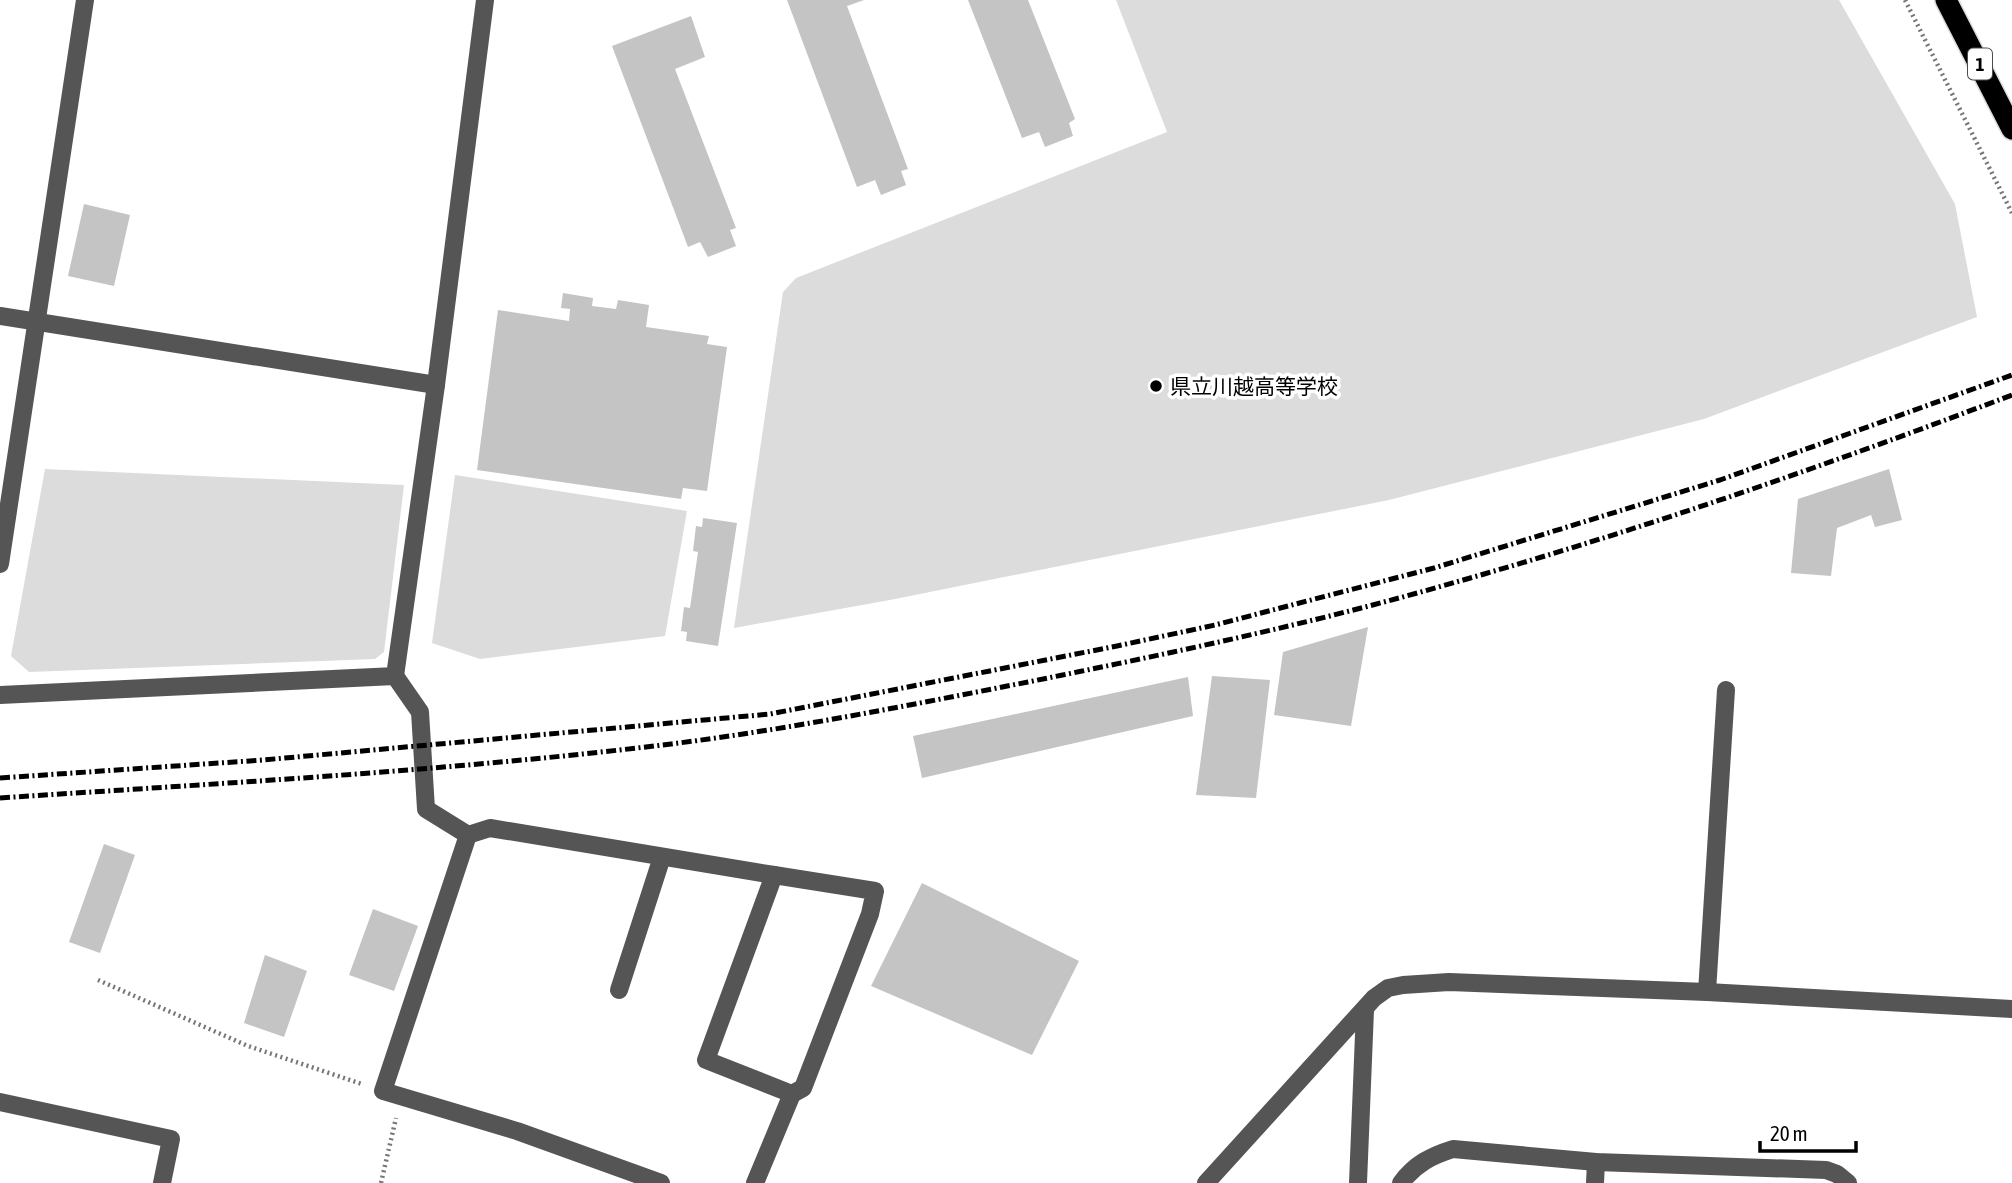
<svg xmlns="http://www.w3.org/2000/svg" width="2012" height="1183" font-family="'Asap Condensed','Noto Sans JP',sans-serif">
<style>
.green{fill:#dcdcdc}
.building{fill:#c4c4c4}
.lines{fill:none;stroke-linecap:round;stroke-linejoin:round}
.highway-casing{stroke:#dbdbdb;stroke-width:24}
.path{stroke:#777;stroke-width:4.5;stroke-dasharray:2 3.5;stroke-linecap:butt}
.minor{stroke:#555;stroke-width:18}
.highway{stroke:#000;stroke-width:21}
.rail{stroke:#000;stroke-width:5;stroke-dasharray:10 3.5 2 3.5;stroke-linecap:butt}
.poi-dot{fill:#000;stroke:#fff;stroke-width:2.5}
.labels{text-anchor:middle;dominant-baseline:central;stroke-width:7;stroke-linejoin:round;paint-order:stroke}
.shield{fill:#fff;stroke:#4c4c4c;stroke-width:2}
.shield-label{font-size:19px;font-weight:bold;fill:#000}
.poi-label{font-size:21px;fill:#000;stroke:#fff;text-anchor:start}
</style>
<rect width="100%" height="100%" fill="#fff"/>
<g class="green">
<polygon points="1116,0 1839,0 1955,204 1977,317 1704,419 1389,500 890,600 734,628 783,292 796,278 1167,132"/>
<polygon points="45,469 404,485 384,652 375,659 29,672 11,656"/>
<polygon points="455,475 687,511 665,636 480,659 432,643"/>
</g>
<g class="building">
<polygon points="787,0 864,0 847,6 908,169 901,171 906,185 881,195 875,180 857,187"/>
<polygon points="968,0 1028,0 1075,119 1069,123 1073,136 1045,147 1039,132 1022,138"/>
<polygon points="691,16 705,57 675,69 736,228 730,230 736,246 708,257 700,242 688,247 612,46"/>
<polygon points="84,204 130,215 114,286 68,276"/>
<polygon points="563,293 593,298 592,306 616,309 618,300 649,305 646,327 709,336 707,344 727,347 707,491 683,488 681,499 477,470 498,310 569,321 570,309 561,308"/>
<polygon points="1889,469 1902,520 1875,527 1871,515 1837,528 1831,576 1791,573 1798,499"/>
<polygon points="703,518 737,523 718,646 686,641 687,632 681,631 684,607 690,608 698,552 693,551 696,526 702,527"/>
<polygon points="1368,627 1351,726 1274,715 1283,652"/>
<polygon points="1212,676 1270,680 1256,798 1196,795"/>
<polygon points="1188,677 1193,716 922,778 913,736"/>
<polygon points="104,844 135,855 100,953 69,942"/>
<polygon points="922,883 1079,961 1032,1055 871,986"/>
<polygon points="373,909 418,926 394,991 349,975"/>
<polygon points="265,955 307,971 284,1037 244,1023"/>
</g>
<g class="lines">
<g class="highway-casing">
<polyline id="highway" points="1946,0 2012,129"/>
</g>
<g class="path">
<polyline points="1905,0 2012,213"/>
<polyline points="98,980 248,1046 362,1084"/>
<polyline points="381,1183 396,1118"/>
</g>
<g class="minor">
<polyline points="0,316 436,385"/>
<polyline points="0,564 85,0"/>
<polyline points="395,676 420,712 426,809 468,835"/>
<polyline points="0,695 395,676 436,385 485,0"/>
<polyline points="774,875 875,891 870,914 803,1088 792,1094"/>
<polyline points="619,990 662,857"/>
<polyline points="1707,992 1726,690"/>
<polyline points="0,1102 171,1139 162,1183"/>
<polyline points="661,1183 517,1131 383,1091 468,835 490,828 774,875 706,1060 792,1094 755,1183"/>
<polyline points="1206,1183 1374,998 1388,988 1403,985 1449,982 1707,992 2012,1009"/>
<polyline points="1358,1183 1365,1010"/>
<path d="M1401,1183C1415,1164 1431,1156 1453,1149L1596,1162L1826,1170L1837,1174L1848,1183"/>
<polyline points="1595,1183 1596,1162"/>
</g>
<use href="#highway" class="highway"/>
<g class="rail">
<polyline points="0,778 263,760 770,714 1117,646 1215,625 1434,568 1720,480 2012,375"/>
<path d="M0,798C224,783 449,771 671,744C791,729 910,705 1028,682C1167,654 1306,625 1442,586C1635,532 1825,466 2012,395"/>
</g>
</g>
<circle class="poi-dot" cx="1156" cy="386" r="7"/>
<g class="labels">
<rect class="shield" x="1968" y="48.5" width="24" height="31" rx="5"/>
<g class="shield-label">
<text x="1980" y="64">1</text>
</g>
<g class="poi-label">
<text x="1170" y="386">県立川越高等学校</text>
</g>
</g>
<path d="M1760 1141v10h96v-10" fill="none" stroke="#000000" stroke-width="3.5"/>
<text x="1770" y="1141" font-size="21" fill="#000000" stroke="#ffffff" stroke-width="5" paint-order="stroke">20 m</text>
</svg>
